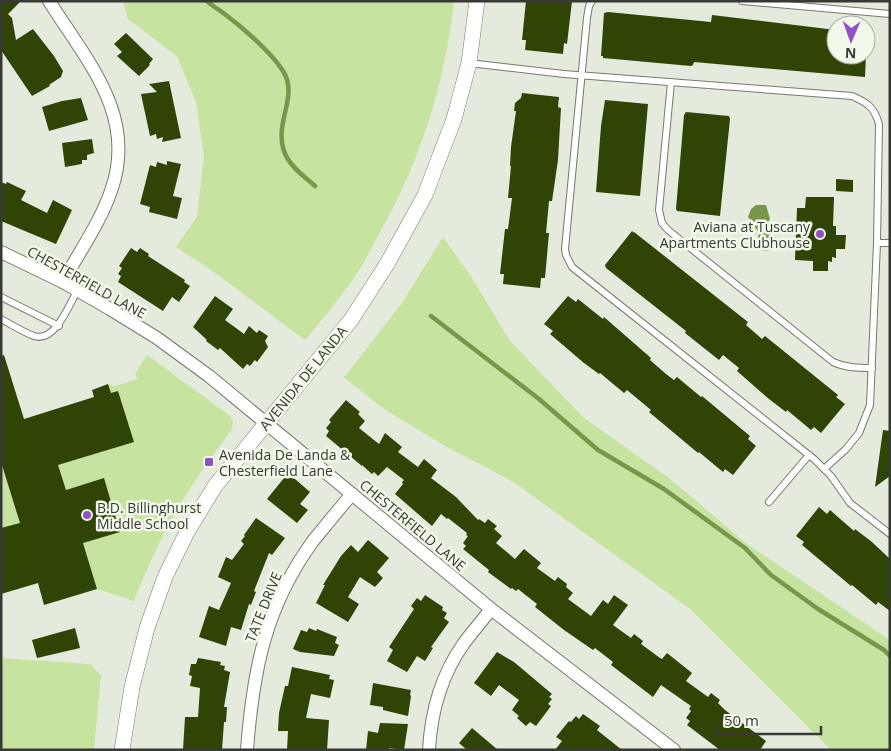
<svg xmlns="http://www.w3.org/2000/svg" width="891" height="751" font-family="'Open Sans',sans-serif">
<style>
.green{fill:#c6e39f}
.water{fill:#78974a}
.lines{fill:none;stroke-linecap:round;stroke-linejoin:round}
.stream{stroke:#78974a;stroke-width:4.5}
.building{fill:#304405}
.service-casing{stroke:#747a6e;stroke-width:8}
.minor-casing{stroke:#747a6e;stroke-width:14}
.tertiary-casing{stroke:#747a6e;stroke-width:16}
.service{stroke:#fff;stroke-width:6}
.minor{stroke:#fff;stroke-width:12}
.tertiary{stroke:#fff;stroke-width:15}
.poi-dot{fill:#9150c5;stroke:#f2f8ea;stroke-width:2}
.labels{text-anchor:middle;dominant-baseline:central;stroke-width:5;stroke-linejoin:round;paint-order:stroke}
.poi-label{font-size:14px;fill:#373934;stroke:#f2f8ea;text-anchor:start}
.street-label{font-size:14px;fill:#373934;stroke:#f2f8ea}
</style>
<rect width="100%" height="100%" fill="#e4ebdd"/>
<g class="green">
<path d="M123,1H454C445,86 418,168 375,241C369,253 362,266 354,278C339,299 322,320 305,340L217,274L176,247L197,217L204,156L196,102L177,56L128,19Z"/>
<polygon points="443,237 470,275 510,341 584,418 669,478 747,544 890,640 890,750 831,750 689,608 512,481 447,447 384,409 343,377 346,375 402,303"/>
<path d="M147,355L230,416L233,421L232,430C189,484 159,536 134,601L97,589L83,543L120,531L104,479L66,490L58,465L133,442L118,391L111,393L108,384L115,386L137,379L135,374Z"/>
<polygon points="1,463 23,531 8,535 6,527 1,528"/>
<polygon points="1,658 90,664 101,675 94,750 1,750"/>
</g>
<polygon class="water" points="756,205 766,205 770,219 767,224 768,233 779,240 781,246 766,251 760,250 757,242 759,233 748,217 751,209"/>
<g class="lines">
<g class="stream">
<path d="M207,1C213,7 220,10 226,15C243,28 272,53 283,71C300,98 271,124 286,156C292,168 305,177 315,186"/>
<polyline points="431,316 539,399 598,450 664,489 745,548 771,575 818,609 884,650 890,656"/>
</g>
</g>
<g class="building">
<polygon points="1,1 21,1 8,14 12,18 16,40 33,29 54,56 63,71 61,77 49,85 50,86 32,96 1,50"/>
<polygon points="526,1 572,1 567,44 564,43 563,54 525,50 526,40 522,40"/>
<polygon points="608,12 711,22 712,15 836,30 836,55 866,55 865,77 694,62 693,65 691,66 603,58 603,56 601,56 604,13"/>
<polygon points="126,33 153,59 149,64 150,65 139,76 117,56 122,52 114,44"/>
<polygon points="169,81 181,138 162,142 163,137 157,139 156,134 150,136 141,94 157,92 149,84"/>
<polygon points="522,93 559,97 558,107 561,108 558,160 552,201 549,201 546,233 549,233 545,278 541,278 540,288 503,284 504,274 500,274 505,229 508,229 512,198 508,198 511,166 510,166 511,147 516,111 514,111 515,103 521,98"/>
<polygon points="81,98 88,120 49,131 42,107 62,101"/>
<polygon points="605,100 648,104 640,196 596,192 601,126"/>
<polygon points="686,112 729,116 730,119 720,216 677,211 676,209 684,115"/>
<polygon points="92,139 94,153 87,155 87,160 82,160 82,164 65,167 62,143"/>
<polygon points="167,161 181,164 173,196 182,198 177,219 149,212 150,207 140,204 150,165 156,167 157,162 167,165"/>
<polygon points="836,179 853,180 853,192 836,191"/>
<polygon points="1,182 6,184 7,182 26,191 21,200 47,213 53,200 72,210 56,244 1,221"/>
<polygon points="806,197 834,197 833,226 836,226 836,235 846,235 845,249 836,249 836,258 832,257 832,262 828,261 828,271 813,271 813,261 795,260 797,208 805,208"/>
<polygon points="632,231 634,233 634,232 748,322 746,325 762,339 765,336 838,395 836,397 845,404 821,433 814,427 811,430 787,410 786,412 769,399 737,371 739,368 723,355 719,360 685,333 686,331 606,268 605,265"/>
<polygon points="131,248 137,252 140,248 149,254 148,256 185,280 184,282 190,286 179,302 172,297 163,311 118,282 121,276 118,274 122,268 119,266"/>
<polygon points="215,296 233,309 225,320 244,334 249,326 257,333 259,330 268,336 265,341 268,347 257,362 255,360 250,366 247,364 243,369 220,348 218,350 206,341 207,340 193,327"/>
<polygon points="568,296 576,302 578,299 603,319 604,317 651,358 650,360 666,374 674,380 677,377 701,397 702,396 750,436 748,439 756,446 733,475 725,469 723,472 699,452 698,453 649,412 651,410 627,390 624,393 600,373 599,374 584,363 550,334 553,331 544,324"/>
<polygon points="4,355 24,419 94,397 92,390 108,384 111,393 118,391 134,442 58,465 66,490 104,478 120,532 83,543 97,589 44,605 38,583 1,594 1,528 20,523 1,462 1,356"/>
<polygon points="346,400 360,412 358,414 365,421 359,428 379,444 385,433 402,447 398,452 418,467 424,459 437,470 431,478 456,497 478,520 479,519 485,523 488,519 497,526 494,529 502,536 496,543 515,559 524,549 541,563 537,568 555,581 558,577 567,584 566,587 573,593 568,599 591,616 603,600 608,604 614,595 628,605 613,625 631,638 634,634 643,641 641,644 660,658 662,659 667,653 692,673 686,681 708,697 711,693 720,700 718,703 725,710 766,741 760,750 720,750 687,725 690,721 686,718 691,711 689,709 691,706 661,685 653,697 611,665 613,662 595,648 593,650 564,630 535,607 537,604 518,589 516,591 512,588 511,589 488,572 489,570 463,549 466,546 463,543 468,536 466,535 467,533 448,518 447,519 441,514 432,526 395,494 403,484 402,482 404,480 387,467 378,476 374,472 372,474 362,465 362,466 326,436 329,431 326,428 331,422 329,420"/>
<polygon points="883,430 890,431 890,476 875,487"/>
<polygon points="288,473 310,492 300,504 308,510 297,523 267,499"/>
<polygon points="819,507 827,514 830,510 854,531 855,529 872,542 890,559 890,611 878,602 876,605 852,585 851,586 802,545 804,542 796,536"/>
<polygon points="256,518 285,538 272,555 269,553 254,591 256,592 251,605 249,604 241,630 231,627 226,646 199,637 209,606 219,610 231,583 218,577 226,557 232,560 244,544 241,541 245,536 244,535"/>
<polygon points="368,540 389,558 377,572 383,578 375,587 360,577 348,597 359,604 348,622 316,603 325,585 323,585 341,556 351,545 358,552"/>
<polygon points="425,595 443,607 442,610 447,613 444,618 449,622 431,647 433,648 425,661 417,656 407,672 387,661 393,650 389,647 414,609 411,606 417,598 421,601"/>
<polygon points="75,628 80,648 37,658 32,640"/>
<polygon points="309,628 316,631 317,629 337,637 335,643 339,645 334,656 300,652 293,649 301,630 307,632"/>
<polygon points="497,652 514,662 552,694 549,697 552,699 548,704 551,706 536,726 530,722 526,726 517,718 519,716 512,710 519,700 499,685 491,696 474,683"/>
<polygon points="198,658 221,662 220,665 225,666 224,670 230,672 224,707 227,707 226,722 224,722 222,750 183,750 185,717 198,717 200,688 190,686 192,676 189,675 191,664 196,664"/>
<polygon points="292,667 330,675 329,679 334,680 330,698 311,694 306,718 329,720 327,750 287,750 288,731 278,731 279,713 285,686 288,686"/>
<polygon points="373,683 411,690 410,695 411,696 408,716 383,710 383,707 370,705"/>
<polygon points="583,714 600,726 597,730 622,750 555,750 562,741 556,737 569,721 571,722 576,716 579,719"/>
<polygon points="380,723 408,724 404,750 389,748 389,750 366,750 368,731 378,733"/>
<polygon points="472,728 498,750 467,750 459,743"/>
</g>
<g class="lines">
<g class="service-casing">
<g id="service">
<polyline points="592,1 589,6 587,18 565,249 566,255 572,267 814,459 831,476 850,503 890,534"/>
<polyline points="742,1 890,14"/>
<path d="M469,63L564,74L852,96C868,103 874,107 879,124L877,243L870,405L859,433L846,449L824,469"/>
<path d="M671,82L659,210L662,223L668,230L833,362C846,368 859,368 872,368"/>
<polyline points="877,243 890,243"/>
<polyline points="1,297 59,326"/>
<path d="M1,319C12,325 23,332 34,336C55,343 69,305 77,291"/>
<polyline points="769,502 809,455"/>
</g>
</g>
<g class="minor-casing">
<g id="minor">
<path d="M49,1C87,61 138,116 111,191C100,223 79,252 63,282"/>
<polyline points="1,252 63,282 110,309 157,338 209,376 491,609 674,750"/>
<path d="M247,750C253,671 265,607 313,541C326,525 339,509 352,494"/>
<path d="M429,750C431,712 442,674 464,643C473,631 482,621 491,609"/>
</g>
</g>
<g class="tertiary-casing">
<polyline id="tertiary" points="122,750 132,687 147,628 165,577 187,532 215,486 351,320 387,264 425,195 454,119 469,63 477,1"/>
</g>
<use href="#service" class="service"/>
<use href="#minor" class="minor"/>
<use href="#tertiary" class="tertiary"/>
</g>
<g class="poi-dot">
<circle cx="820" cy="234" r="5"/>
<rect x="204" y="457" width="10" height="10" rx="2.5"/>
<circle cx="87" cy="515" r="5"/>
</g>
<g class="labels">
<g class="poi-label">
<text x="810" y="226" text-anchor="end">Aviana at Tuscany<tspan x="810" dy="16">Apartments Clubhouse</tspan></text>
<text x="219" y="454">Avenida De Landa &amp;<tspan x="219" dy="16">Chesterfield Lane</tspan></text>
<text x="97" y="507">B.D. Billinghurst<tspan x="97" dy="16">Middle School</tspan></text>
</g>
<g class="street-label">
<text transform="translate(87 282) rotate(29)">CHESTERFIELD LANE</text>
<text transform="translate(303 378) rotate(-51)">AVENIDA DE LANDA</text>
<text transform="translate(413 525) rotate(40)">CHESTERFIELD LANE</text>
<text transform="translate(263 607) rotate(-68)">TATE DRIVE</text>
</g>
</g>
<rect width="891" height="751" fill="none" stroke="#373934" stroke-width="5"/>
<g transform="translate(851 40) rotate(182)"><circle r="24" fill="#f2f8ea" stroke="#a7aca1"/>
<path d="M0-4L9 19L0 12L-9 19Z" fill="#9150c5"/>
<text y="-8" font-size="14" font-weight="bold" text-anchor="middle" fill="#373934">N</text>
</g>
<path d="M716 726v8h105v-8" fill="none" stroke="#373934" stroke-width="2.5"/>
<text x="724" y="726" font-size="15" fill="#373934" stroke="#f2f8ea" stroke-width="4" paint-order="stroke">50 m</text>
</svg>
